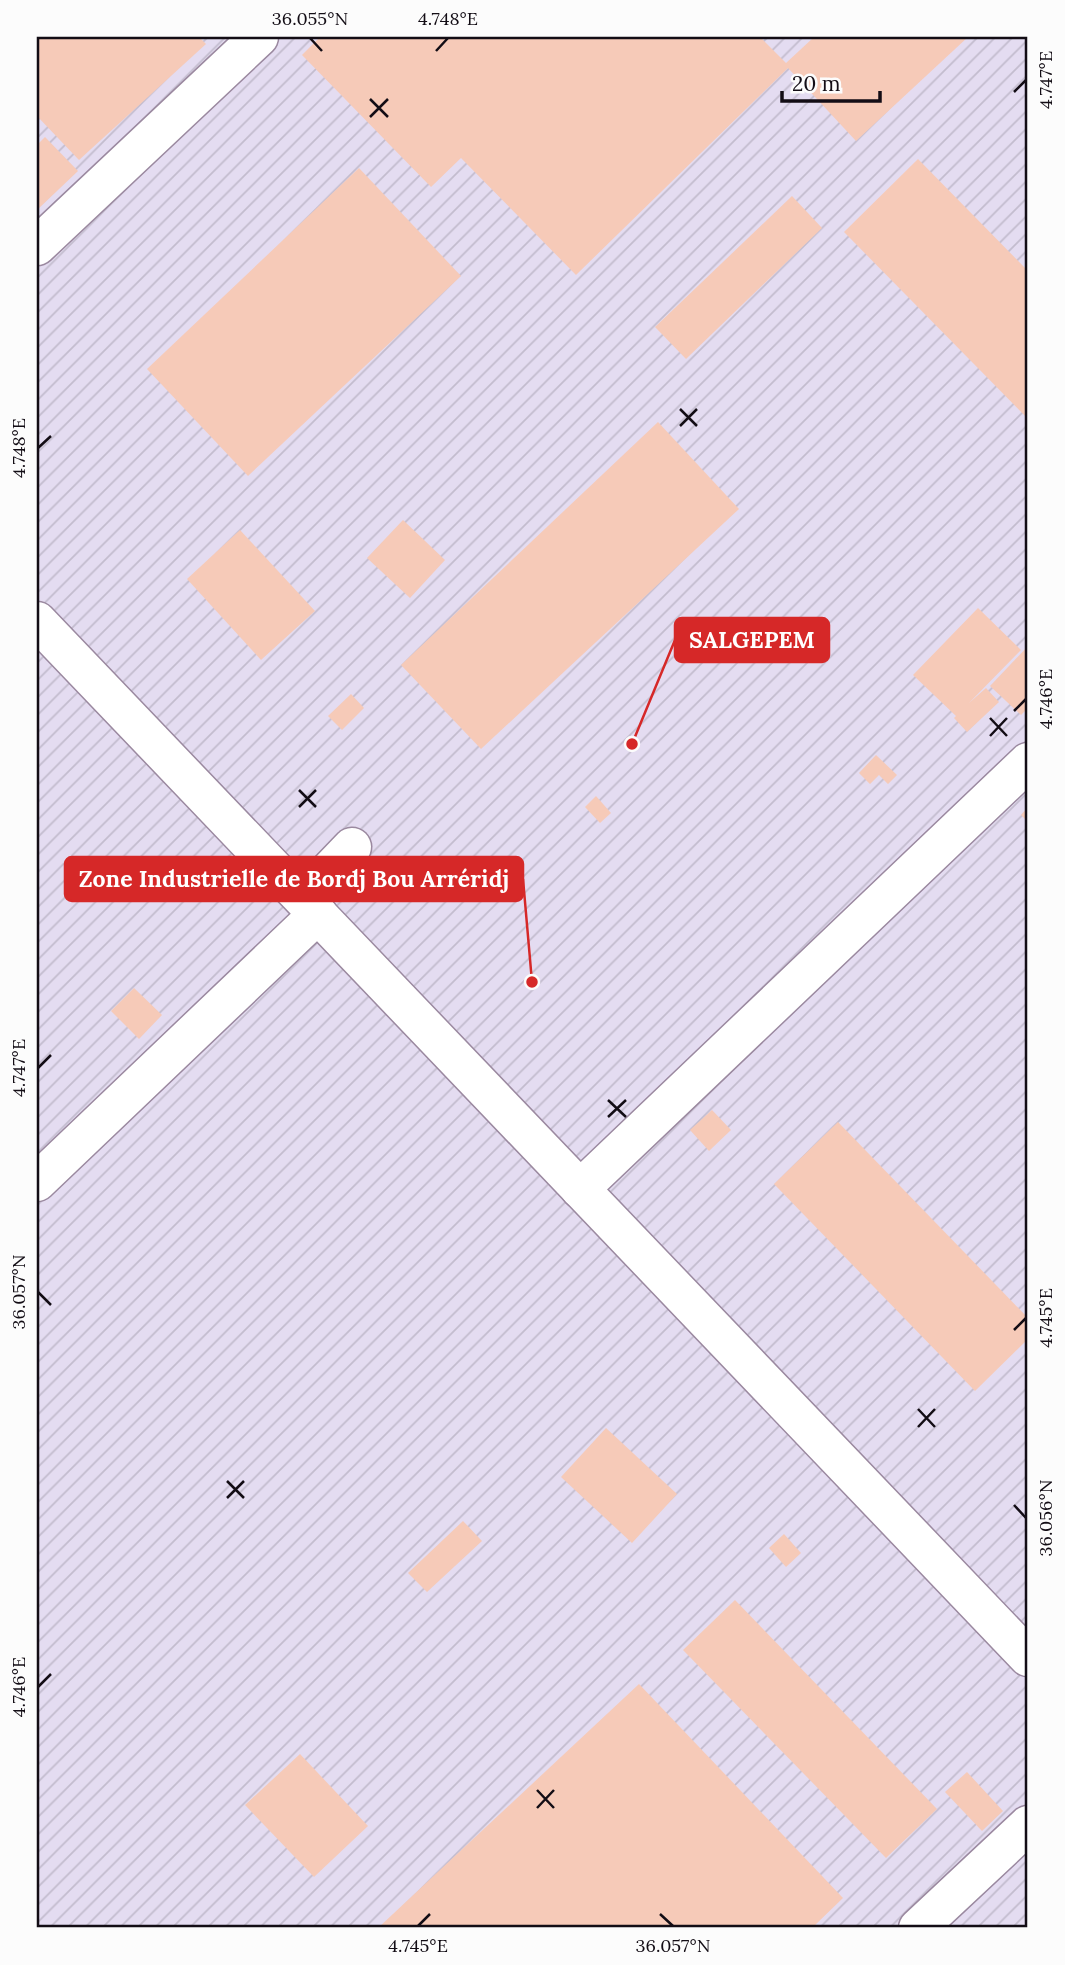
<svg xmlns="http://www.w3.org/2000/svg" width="1065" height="1965" font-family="Lora,serif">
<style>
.industrial{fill:url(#industrial-furrows)}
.building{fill:#f6cab8}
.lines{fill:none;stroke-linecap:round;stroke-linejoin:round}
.minor-casing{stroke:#9b89a0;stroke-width:41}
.major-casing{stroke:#9b89a0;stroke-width:41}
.minor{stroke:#fff;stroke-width:38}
.major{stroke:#fff;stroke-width:38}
.ticks{fill:none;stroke:#130d15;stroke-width:2.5}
.leader{fill:none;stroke:#d62828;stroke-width:2.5}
.callout-dot{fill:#d62828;stroke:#fcfcfc;stroke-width:2.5}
.callout{fill:#d62828;stroke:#d62828;stroke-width:2.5}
.callout-label{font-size:23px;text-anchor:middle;font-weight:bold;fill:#fff}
.neatline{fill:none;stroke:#130d15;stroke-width:2.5}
.ticks-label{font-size:18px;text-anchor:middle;fill:#130d15}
</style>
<defs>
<pattern id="industrial-furrows" width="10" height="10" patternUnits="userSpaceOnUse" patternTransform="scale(1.75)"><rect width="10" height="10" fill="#e4dcf1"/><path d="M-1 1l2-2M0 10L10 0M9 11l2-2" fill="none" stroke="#c3bcce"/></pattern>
</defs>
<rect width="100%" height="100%" fill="#f8e8fc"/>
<rect class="industrial" x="37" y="37" width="991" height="1891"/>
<g class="building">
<polygon points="37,37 199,37 206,44 79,160 37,116"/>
<polygon points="320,37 760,37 786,63 814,37 968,37 856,141 788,68 576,275 461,158 431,187 302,55"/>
<polygon points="45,137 78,171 37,210 37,145"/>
<polygon points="918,159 1028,271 1028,419 844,232"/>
<polygon points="359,168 461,276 248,476 147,369"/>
<polygon points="792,196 822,228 686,359 655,327"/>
<polygon points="658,422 739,509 481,749 401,665"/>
<polygon points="403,520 445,560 410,598 367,558"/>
<polygon points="240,530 315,611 261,660 187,579"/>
<polygon points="978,608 1021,650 969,703 986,688 999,702 967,732 954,718 956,716 913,675"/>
<polygon points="1028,646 1028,708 1021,715 990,686"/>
<polygon points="351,694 364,708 342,730 328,716"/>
<polygon points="876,755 897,775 888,784 879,775 870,784 859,773"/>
<polygon points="596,796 611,813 600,823 585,807"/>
<polygon points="1028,807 1028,822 1021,815"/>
<polygon points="134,988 162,1015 139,1039 111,1011"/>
<polygon points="712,1110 731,1130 709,1151 690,1130"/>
<polygon points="838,1122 1028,1318 1028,1339 975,1391 774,1184"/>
<polygon points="606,1428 677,1494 632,1543 561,1477"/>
<polygon points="463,1521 482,1541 427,1592 408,1573"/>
<polygon points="784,1534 801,1553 786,1567 769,1548"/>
<polygon points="735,1600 937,1809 886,1858 683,1650"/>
<polygon points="639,1684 843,1898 812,1928 378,1928"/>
<polygon points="300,1754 368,1826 314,1877 245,1805"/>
<polygon points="967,1772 1003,1811 982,1831 945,1792"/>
</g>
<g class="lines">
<g class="minor-casing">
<g id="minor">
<polyline points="37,246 259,37"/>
<polyline points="303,898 352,847"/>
<polyline points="37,1182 318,914"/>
<polyline points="580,1189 1028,762"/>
<polyline points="918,1928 1028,1825"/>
</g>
</g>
<g class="major-casing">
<polyline id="major" points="37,621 1028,1657"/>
</g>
<use href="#minor" class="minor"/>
<use href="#major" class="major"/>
</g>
<path class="ticks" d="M310,38L322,51M436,51L448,38M1014,92L1026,80M370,99L388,117M370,117L388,99M680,409L697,426M680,426L697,409M38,448L51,436M1014,711L1026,699M990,718L1007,736M990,736L1007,718M299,790L316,807M299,807L316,790M38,1068L51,1055M608,1100L626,1117M608,1117L626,1100M38,1292L51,1305M1014,1330L1026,1318M918,1409L935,1427M918,1427L935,1409M227,1481L244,1498M227,1498L244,1481M1014,1505L1026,1518M38,1687L51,1674M537,1790L554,1808M537,1808L554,1790M660,1914L673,1926M418,1926L430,1914"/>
<path class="leader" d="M632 744L675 640M532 982L523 879"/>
<g class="callout-dot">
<circle cx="632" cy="744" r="7"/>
<circle cx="532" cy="982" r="7"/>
</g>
<g class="callout">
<rect x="675" y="618" width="154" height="44" rx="7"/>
<rect x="65" y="857" width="458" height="44" rx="7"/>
</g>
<g class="callout-label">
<text x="752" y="648">SALGEPEM</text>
<text x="294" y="887">Zone Industrielle de Bordj Bou Arréridj</text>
</g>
<rect width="1065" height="1965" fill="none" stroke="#fcfcfc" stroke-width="77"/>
<path d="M782 91v10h98v-10" fill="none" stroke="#130d15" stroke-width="3.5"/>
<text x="792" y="91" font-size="21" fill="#130d15" stroke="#fcfcfc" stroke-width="5" paint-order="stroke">20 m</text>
<rect x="38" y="38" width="988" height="1888" class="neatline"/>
<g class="ticks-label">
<text x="310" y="25">36.055°N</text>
<text x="448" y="25">4.748°E</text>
<text transform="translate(1046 80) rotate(-90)" y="6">4.747°E</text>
<text transform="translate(19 448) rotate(-90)" y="6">4.748°E</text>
<text transform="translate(1046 699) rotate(-90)" y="6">4.746°E</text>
<text transform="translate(19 1068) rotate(-90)" y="6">4.747°E</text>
<text transform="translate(19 1292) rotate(-90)" y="6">36.057°N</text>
<text transform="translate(1046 1318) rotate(-90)" y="6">4.745°E</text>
<text transform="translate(1046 1518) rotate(-90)" y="6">36.056°N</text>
<text transform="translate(19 1687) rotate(-90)" y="6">4.746°E</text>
<text x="418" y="1952">4.745°E</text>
<text x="673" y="1952">36.057°N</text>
</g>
</svg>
